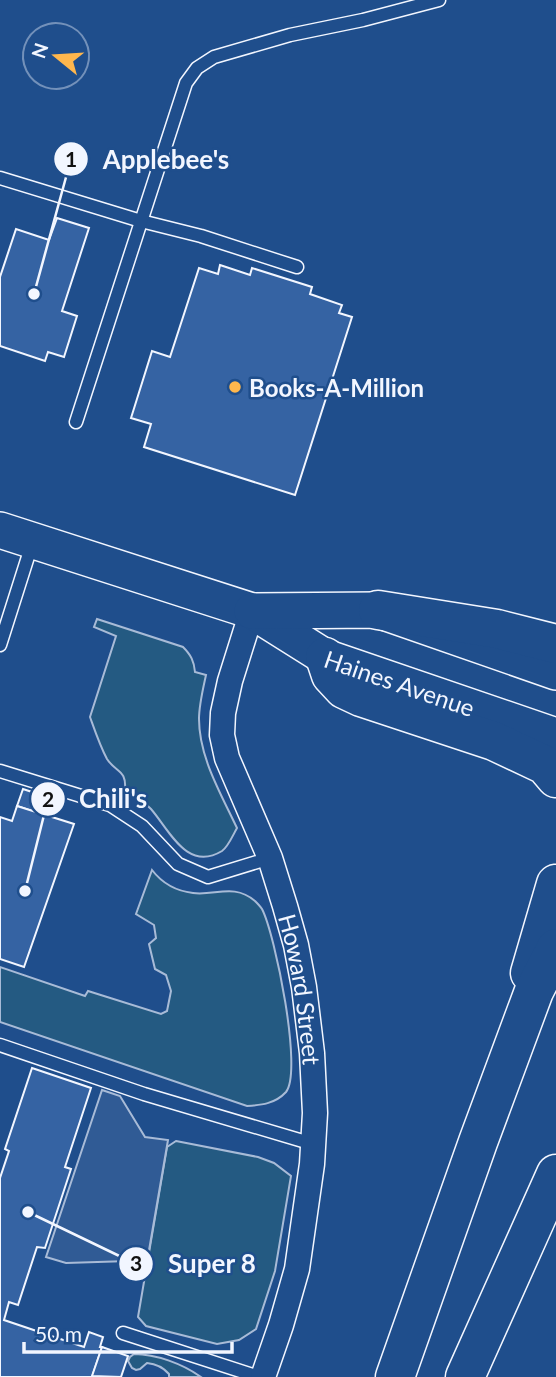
<svg xmlns="http://www.w3.org/2000/svg" width="556" height="1377" font-family="Lato,sans-serif">
<style>
.green{fill:#245a82;stroke:#a8bbd7;stroke-width:2}
.parking{fill:#305b95;stroke:#a8bbd7;stroke-width:2}
.building{fill:#3563a3;stroke:#f2f6ff;stroke-width:2}
.lines{fill:none;stroke-linecap:round;stroke-linejoin:round}
.service-casing{stroke:#f2f6ff;stroke-width:15}
.minor-casing{stroke:#f2f6ff;stroke-width:27}
.secondary-casing{stroke:#f2f6ff;stroke-width:38}
.motorway-casing{stroke:#f2f6ff;stroke-width:41}
.service{stroke:#1f4e8c;stroke-width:12}
.minor{stroke:#1f4e8c;stroke-width:24}
.secondary{stroke:#1f4e8c;stroke-width:35}
.motorway{stroke:#1f4e8c;stroke-width:38}
.poi-dot{fill:#ffb74d;stroke:#1f4e8c;stroke-width:2.5}
.labels{text-anchor:middle;dominant-baseline:central;stroke-width:5;stroke-linejoin:round;paint-order:stroke}
.poi-label{font-size:24px;font-weight:bold;fill:#f2f6ff;stroke:#1f4e8c;text-anchor:start}
.street-label{font-size:24px;fill:#f2f6ff;stroke:#1f4e8c}
.leader{fill:none;stroke:#f2f6ff;stroke-width:2.5}
.callout-dot{fill:#f2f6ff;stroke:#1f4e8c;stroke-width:2.5}
.mark-label{font-size:21px;text-anchor:middle;font-weight:bold;fill:#111}
.callout-label{font-size:26px;text-anchor:middle;font-weight:bold;fill:#f2f6ff;stroke:#1f4e8c;stroke-width:5;stroke-linejoin:round;paint-order:stroke}
</style>
<rect width="100%" height="100%" fill="#1f4e8c"/>
<g class="green">
<path d="M97,619L183,647C191,655 194,661 195,672L206,675C203,689 199,705 199,719C199,757 221,794 237,828C233,835 228,847 222,851C187,872 170,831 151,809C143,801 136,795 125,791C127,769 116,773 107,759C100,746 95,731 90,717L116,636L94,627Z"/>
<path d="M152,870C162,883 176,891 193,893C215,896 234,883 255,901C257,903 260,906 262,909C275,934 303,1071 286,1092C275,1104 261,1105 247,1106L0,1022V967L85,996L88,991L161,1014L167,1011L171,991L166,975L155,969L149,944L156,938L154,925L136,914Z"/>
<polygon points="176,1141 258,1157 274,1163 291,1176 275,1271 256,1329 239,1340 217,1344 146,1326 138,1317 167,1147"/>
<path d="M134,1354C156,1354 183,1364 201,1377H169V1374C163,1367 157,1364 147,1363L140,1369L136,1370L132,1368L128,1361L130,1357Z"/>
</g>
<polygon class="parking" points="102,1090 120,1096 145,1137 168,1140 147,1262 129,1261 66,1263 46,1257"/>
<g class="building">
<polygon points="57,218 89,228 62,311 77,316 64,357 48,352 45,361 0,346 0,277 16,229 49,240"/>
<polygon points="220,265 250,275 252,268 312,287 310,294 342,305 339,313 352,317 295,495 144,447 151,424 131,418 152,351 170,357 199,268 218,274"/>
<polygon points="23,789 44,796 38,813 17,806"/>
<polygon points="17,806 74,824 24,967 0,959 0,817 12,821"/>
<polygon points="32,1068 91,1088 65,1167 71,1169 45,1248 37,1247 18,1305 9,1302 4,1320 84,1347 89,1332 103,1337 100,1347 102,1347 92,1377 0,1377 0,1178 9,1151 5,1149"/>
<polygon points="102,1347 128,1356 121,1377 92,1376"/>
</g>
<g class="lines">
<g class="service-casing">
<g id="service">
<polyline points="0,178 141,221 201,236 297,267"/>
<polyline points="76,422 186,83 197,68 214,57 290,35 363,20 439,0"/>
<polyline points="0,645 33,541"/>
<polyline points="0,771 110,805 142,826 178,864 208,877 270,858"/>
<polyline points="0,1045 144,1094 313,1144"/>
<polyline points="123,1333 259,1377"/>
</g>
</g>
<g class="minor-casing">
<g id="minor">
<path id="s1" d="M252,611L230,681L223,713L222,735L227,758L270,858L285,906L296,945L304,987L312,1053L315,1113L312,1164L297,1269L281,1325L263,1377"/>
</g>
</g>
<g class="secondary-casing">
<g id="secondary">
<path id="s2" d="M0,530L252,611L325,657L556,736"/>
<polyline points="252,611 378,610 556,672"/>
</g>
</g>
<g class="motorway-casing">
<g id="motorway">
<polyline points="378,610 497,629 556,644"/>
<polyline points="325,657 331,675 344,689 361,697 494,741 545,765 556,778"/>
<polyline points="530,973 556,884"/>
<polyline points="395,1377 478,1142 534,991 556,948"/>
<polyline points="465,1377 556,1174"/>
</g>
</g>
<use href="#service" class="service"/>
<use href="#minor" class="minor"/>
<use href="#secondary" class="secondary"/>
<use href="#motorway" class="motorway"/>
</g>
<circle class="poi-dot" cx="235" cy="387" r="7"/>
<g class="labels">
<g class="poi-label">
<text x="249" y="387">Books-A-Million</text>
</g>
<g class="street-label">
<text stroke="none"><textPath href="#s2" startOffset="430">Haines Avenue</textPath></text>
<text stroke="none"><textPath href="#s1" startOffset="396">Howard Street</textPath></text>
</g>
</g>
<path class="leader" d="M34 294L71 159M25 891L48 799M28 1212L136 1264"/>
<g class="callout-dot">
<circle cx="34" cy="294" r="7"/>
<circle cx="25" cy="891" r="7"/>
<circle cx="28" cy="1212" r="7"/>
<circle cx="71" cy="159" r="18"/>
<circle cx="48" cy="799" r="18"/>
<circle cx="136" cy="1264" r="18"/>
</g>
<g class="mark-label">
<text x="71" y="167">1</text>
<text x="48" y="807">2</text>
<text x="136" y="1271">3</text>
</g>
<g class="callout-label">
<text x="166" y="169">Applebee's</text>
<text x="113" y="808">Chili's</text>
<text x="212" y="1273">Super 8</text>
</g>
<g transform="translate(56 56) rotate(288)"><circle r="33" fill="#1f4e8c" stroke="#7391ba" stroke-width="2"/>
<path d="M0-5L12 26L0 18L-12 26Z" fill="#ffb74d"/>
<text y="-10" font-size="19" font-weight="bold" text-anchor="middle" fill="#f2f6ff">N</text>
</g>
<path d="M24 1342v10h208v-10" fill="none" stroke="#f2f6ff" stroke-width="3.5"/>
<text x="35" y="1342" font-size="21" fill="#f2f6ff" stroke="#1f4e8c" stroke-width="5" paint-order="stroke">50 m</text>
</svg>
